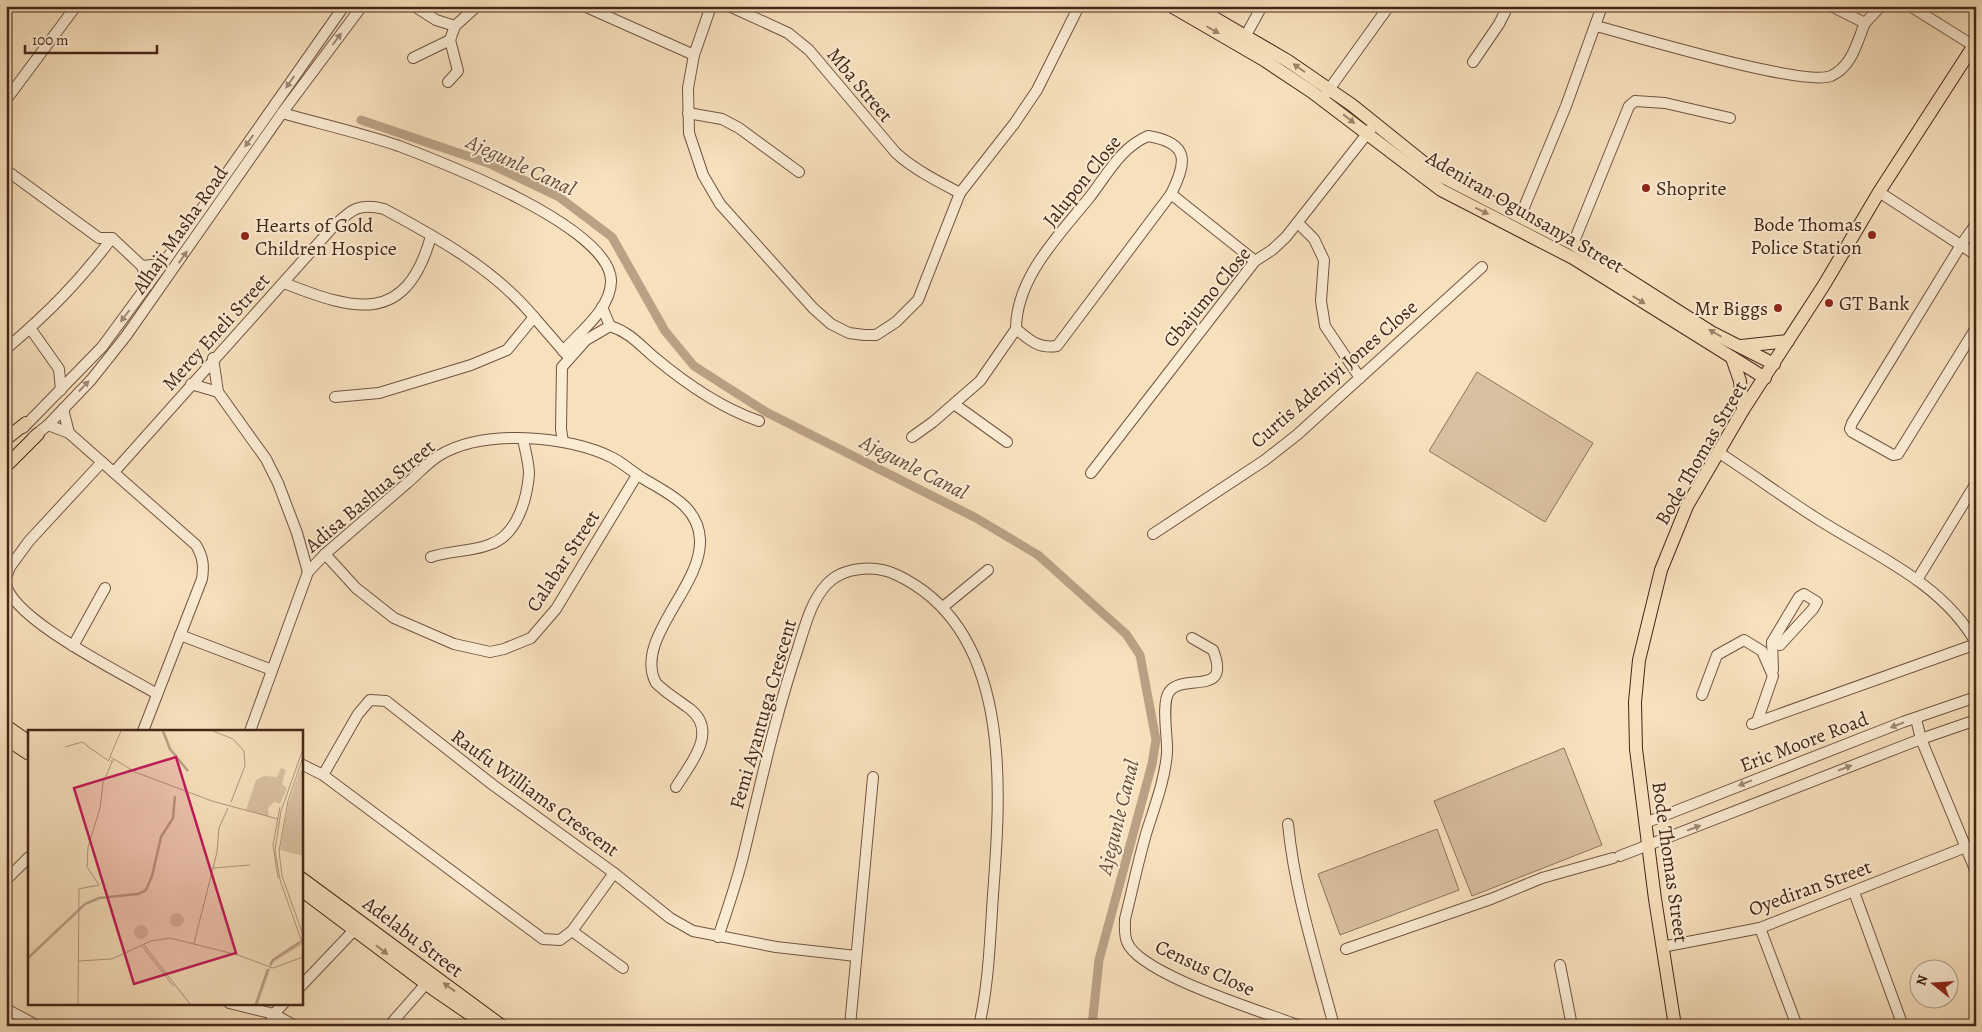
<svg xmlns="http://www.w3.org/2000/svg" width="1982" height="1032" font-family="Alegreya,serif">
<style>
.green{fill:#d9c0a0;stroke:#8e735c}
.lines{fill:none;stroke-linecap:round;stroke-linejoin:round}
.canal{stroke:#baa185;stroke-width:9}
.minor-casing{stroke:#715442;stroke-width:12}
.major-casing{stroke:#442619;stroke-width:14}
.minor{stroke:#faebd3;stroke-width:10}
.major{stroke:#f7e0bc;stroke-width:12}
.oneway{fill:#9e836a}
.oneway2{fill:#9f8876}
.poi-dot{fill:#8f2418;stroke:#faebd3;stroke-width:2}
.labels{text-anchor:middle;dominant-baseline:central;stroke-width:4;stroke-linejoin:round;paint-order:stroke}
.street-label{font-size:20px;fill:#442619;stroke:#faebd3}
.poi-label{font-size:20px;fill:#442619;stroke:#faebd3;text-anchor:start}
.water-label{font-size:21px;font-style:italic;fill:#674b39;stroke:#faebd3}
.inset-river{fill:none;stroke:#baa185;stroke-width:2.5}
.inset-road{fill:none;stroke:#af967b;stroke-width:1}
.view{fill:#c2185b;fill-opacity:0.15;stroke:#c2185b;stroke-width:2.5}
.inset-edge{fill:none;stroke:#442619;stroke-width:2.5}
</style>
<rect width="100%" height="100%" fill="#f7e0bc"/>
<filter id="stains"><feTurbulence type="fractalNoise" baseFrequency=".004" numOctaves="4"/><feColorMatrix values="0 0 0 0 .2 0 0 0 0 .09 0 0 0 0 .02 0 0 0 .5 -.17"/></filter>
<radialGradient id="worn" r=".72"><stop offset=".6" stop-color="#630" stop-opacity="0"/><stop offset="1" stop-color="#630" stop-opacity=".3"/></radialGradient>
<g class="green">
<polygon points="1477,372 1593,443 1545,522 1429,451"/>
<polygon points="1564,748 1602,845 1472,896 1434,801"/>
<polygon points="1437,829 1459,890 1340,935 1318,874"/>
</g>
<g class="lines">
<polyline class="canal" points="361,120 488,163 559,197 612,237 665,331 694,366 766,412 976,518 1038,555 1126,634 1140,655 1156,740 1152,764 1099,960 1092,1026"/>
<g class="minor-casing">
<g id="minor">
<polyline points="414,6 436,20 455,26 477,6"/>
<polyline points="584,6 694,55"/>
<polyline points="711,6 694,55 688,88 689,133 703,175 720,204 813,308 831,324 849,333 864,335 876,335 896,322 918,300 960,193 1014,124 1037,90 1079,6"/>
<path d="M729,6L788,33L809,50L896,153C915,170 937,181 960,193"/>
<polyline points="1831,6 1865,23 1881,6"/>
<polyline points="1910,6 1974,46"/>
<path d="M1596,26C1635,36 1803,87 1831,76C1852,67 1857,42 1865,23"/>
<polyline points="1246,35 1262,6"/>
<polyline points="413,58 450,40"/>
<polyline points="1473,62 1499,24 1508,6"/>
<polyline points="448,82 458,71 450,40 455,26"/>
<polyline points="1325,95 1389,6"/>
<polyline points="6,100 76,6"/>
<path d="M282,113C321,124 361,133 399,146C444,163 609,227 611,280C612,308 579,333 563,351"/>
<polyline points="688,113 722,119 739,128 799,172"/>
<path d="M1148,136C1190,143 1187,162 1171,194L1057,346C1038,349 1030,340 1016,329C1016,278 1059,235 1089,198C1107,175 1120,148 1148,136Z"/>
<polyline points="6,170 99,238 112,238 142,266 148,285"/>
<polyline points="1879,192 1976,255"/>
<polyline points="1171,194 1255,261"/>
<polyline points="1520,217 1566,106 1602,6"/>
<polyline points="1298,223 1314,239 1324,260 1321,301 1325,326 1360,378"/>
<polyline points="1976,224 1961,245 1852,423 1850,429 1852,432 1893,455 1898,454 1976,328"/>
<polyline points="1573,244 1629,106 1635,101 1665,103 1730,118"/>
<polyline points="142,266 163,264"/>
<path d="M284,283C355,311 406,326 431,236"/>
<polyline points="602,307 610,326"/>
<polyline points="534,317 566,354"/>
<polyline points="30,328 59,369 61,390"/>
<path d="M6,349C49,312 78,283 112,238"/>
<polyline points="213,358 218,392 266,459 278,483 297,533 308,572"/>
<polyline points="191,384 218,392"/>
<polyline points="954,404 1007,442"/>
<polyline points="63,409 69,433"/>
<path d="M48,425L69,433L196,545C203,557 204,565 202,579L143,731"/>
<polyline points="23,428 102,347 163,264 344,6"/>
<polyline points="33,437 48,425 91,380 126,336 282,113 362,6"/>
<polyline points="912,437 933,422 980,381 1016,329"/>
<path d="M563,442L561,429L562,367L586,340L610,326C629,332 639,344 654,357C685,383 721,408 759,421"/>
<path d="M1718,452C1752,474 1783,497 1816,518C1872,554 1942,582 1976,643"/>
<path d="M114,472L332,228C350,211 357,202 384,209C438,238 494,269 534,317L507,350L471,365L379,393L335,397"/>
<polyline points="1091,473 1255,261 1272,250 1286,237 1374,125"/>
<polyline points="1153,534 1265,460 1298,434 1482,267"/>
<polyline points="325,554 356,588 394,618 454,644 490,652 504,649 531,638 556,609 637,475"/>
<path d="M431,557C451,550 472,552 491,544C517,535 527,499 529,474C529,463 525,450 523,439"/>
<polyline points="6,578 10,567 29,541 102,462"/>
<polyline points="1917,580 1976,483"/>
<path d="M6,583C10,619 126,675 157,694"/>
<polygon points="1804,594 1817,602 1813,609 1780,645 1772,642 1799,597"/>
<polyline points="943,607 988,570"/>
<polyline points="180,635 272,670"/>
<path d="M1192,638L1213,650C1232,698 1183,672 1169,692C1161,704 1168,738 1167,753C1165,780 1154,808 1146,834C1138,862 1132,891 1125,919C1125,927 1124,935 1127,942C1140,975 1265,1012 1300,1026"/>
<polyline points="1772,642 1773,670"/>
<polyline points="73,646 105,588"/>
<polyline points="1702,695 1717,655 1744,640 1762,651 1773,676 1757,722"/>
<polyline points="1916,719 1921,739 1976,872"/>
<polyline points="1752,724 1976,644"/>
<path d="M250,731L308,572L325,554C352,531 379,507 406,484C417,475 428,462 440,455C484,429 568,435 613,458C624,464 634,473 644,479C669,494 699,507 700,540C702,587 633,640 656,683C666,693 678,700 690,709C719,732 690,764 676,787"/>
<polyline points="301,764 323,775 543,939 560,940 572,931 614,873 493,785 386,701 370,700 358,714 323,775"/>
<polyline points="1645,823 1903,722 1976,697"/>
<path d="M1288,824C1295,894 1316,958 1334,1026"/>
<polyline points="1620,856 1921,739 1976,720"/>
<polyline points="614,873 670,918 693,931 776,947 856,956"/>
<polyline points="6,880 29,857"/>
<polyline points="1854,892 1903,1026"/>
<polyline points="1760,928 1797,1026"/>
<polyline points="572,931 623,968"/>
<path d="M718,937C727,911 736,884 743,857C760,787 775,716 798,648C805,626 811,601 827,584C844,566 876,565 897,575C1013,630 1001,788 993,895C990,938 989,983 979,1026"/>
<polyline points="1662,947 1760,928 1966,847"/>
<polyline points="1346,949 1491,899 1542,878 1613,858"/>
<polyline points="1560,965 1572,1026"/>
<polyline points="301,986 359,925"/>
<polyline points="229,1003 274,1014 295,1026"/>
<polyline points="6,1009 38,1026"/>
<polyline points="269,1026 274,1014 284,1003"/>
<polyline points="389,1026 431,978"/>
<polyline points="850,1026 873,777"/>
</g>
</g>
<g class="major-casing">
<g id="major">
<polyline points="1171,6 1264,60 1312,92 1441,190 1573,258 1765,378"/>
<polyline points="1194,6 1288,61 1352,105 1439,175 1573,244 1711,332 1774,364"/>
<polyline points="1741,346 1788,341"/>
<polyline points="1732,358 1740,381 1743,410"/>
<polyline points="6,439 26,423"/>
<polyline points="6,466 38,434"/>
<polyline points="6,726 29,742"/>
<polyline points="6,739 29,754"/>
<polyline points="301,878 502,1026"/>
<polyline points="301,890 433,989 487,1026"/>
<polyline points="1675,1026 1655,899 1636,749 1635,702 1639,660 1661,570 1687,506 1743,410 1824,285 1879,192 1976,42"/>
</g>
</g>
<use href="#minor" class="minor"/>
<use href="#major" class="major"/>
</g>
<defs><path id="oneway-solid" d="M-6-.8H1V-3.2L6.5 0L1 3.2V.8H-6Z" transform="scale(1.25)"/></defs>
<g class="oneway">
<use href="#oneway-solid" transform="translate(1213 30) rotate(30)"/>
<use href="#oneway-solid" transform="translate(1299 68) rotate(-145)"/>
<use href="#oneway-solid" transform="translate(1349 119) rotate(38)"/>
<use href="#oneway-solid" transform="translate(1482 211) rotate(26)"/>
<use href="#oneway-solid" transform="translate(1639 300) rotate(31)"/>
<use href="#oneway-solid" transform="translate(1715 333) rotate(-150)"/>
<use href="#oneway-solid" transform="translate(382 950) rotate(38)"/>
<use href="#oneway-solid" transform="translate(449 987) rotate(-144)"/>
</g>
<g class="oneway2">
<use href="#oneway-solid" transform="translate(337 39) rotate(-53)"/>
<use href="#oneway-solid" transform="translate(290 82) rotate(125)"/>
<use href="#oneway-solid" transform="translate(249 141) rotate(125)"/>
<use href="#oneway-solid" transform="translate(183 257) rotate(-55)"/>
<use href="#oneway-solid" transform="translate(125 316) rotate(127)"/>
<use href="#oneway-solid" transform="translate(84 386) rotate(-47)"/>
<use href="#oneway-solid" transform="translate(1897 725) rotate(159)"/>
<use href="#oneway-solid" transform="translate(1845 768) rotate(-21)"/>
<use href="#oneway-solid" transform="translate(1745 783) rotate(159)"/>
<use href="#oneway-solid" transform="translate(1694 828) rotate(-21)"/>
</g>
<g class="poi-dot">
<circle cx="1646" cy="188" r="5"/>
<circle cx="1872" cy="235" r="5"/>
<circle cx="245" cy="236" r="5"/>
<circle cx="1829" cy="303" r="5"/>
<circle cx="1778" cy="308" r="5"/>
</g>
<g class="labels">
<g class="street-label">
<text transform="translate(860 85) rotate(50)">Mba Street</text>
<text transform="translate(1082 181) rotate(-51)">Jalupon Close</text>
<text transform="translate(1525 212) rotate(30)">Adeniran Ogunsanya Street</text>
<text transform="translate(180 230) rotate(-55)">Alhaji Masha Road</text>
<text transform="translate(1207 297) rotate(-50)">Gbajumo Close</text>
<text transform="translate(216 332) rotate(-48)">Mercy Eneli Street</text>
<text transform="translate(1334 374) rotate(-41)">Curtis Adeniyi Jones Close</text>
<text transform="translate(1701 453) rotate(-60)">Bode Thomas Street</text>
<text transform="translate(370 496) rotate(-40)">Adisa Bashua Street</text>
<text transform="translate(563 561) rotate(-57)">Calabar Street</text>
<text transform="translate(763 714) rotate(-74)">Femi Ayantuga Crescent</text>
<text transform="translate(1804 742) rotate(-21)">Eric Moore Road</text>
<text transform="translate(535 793) rotate(36)">Raufu Williams Crescent</text>
<text transform="translate(1670 862) rotate(82)">Bode Thomas Street</text>
<text transform="translate(1810 888) rotate(-20)">Oyediran Street</text>
<text transform="translate(413 937) rotate(37)">Adelabu Street</text>
<text transform="translate(1205 968) rotate(25)">Census Close</text>
</g>
<g class="poi-label">
<text x="1656" y="188">Shoprite</text>
<text x="1862" y="224" text-anchor="end">Bode Thomas<tspan x="1862" dy="23">Police Station</tspan></text>
<text x="255" y="225">Hearts of Gold<tspan x="255" dy="23">Children Hospice</tspan></text>
<text x="1839" y="303">GT Bank</text>
<text x="1768" y="308" text-anchor="end">Mr Biggs</text>
</g>
<g class="water-label">
<text transform="translate(521 165) rotate(25)">Ajegunle Canal</text>
<text transform="translate(914 467) rotate(27)">Ajegunle Canal</text>
<text transform="translate(1118 817) rotate(-76)">Ajegunle Canal</text>
</g>
</g>
<g transform="translate(28 730)">
<rect width="275" height="275" fill="#f7e0bc"/>
<path d="M253,38L258,40L254,54L259,58L252,74L246,72L240,78L241,87L218,80L228,50L236,46L249,47ZM272,40L275,41V126L252,120L260,75ZM142 190a7 7 0 1 1 14 0a7 7 0 1 1-14 0ZM106 202a7 7 0 1 1 14 0a7 7 0 1 1-14 0ZM275,209V214L245,232L230,274H227L245,229Z" fill="#d9c0a0"/>
<path class="inset-river" d="M135,1L142,19L160,41M0,228L57,174L71,168L110,164L118,160L124,146L133,107L145,88L147,66M242,235L245,230L272,212M228,274L240,239"/>
<path class="inset-road" d="M185,1L205,9L216,21L217,36L203,72M59,16L81,31M37,17L54,12L60,16M275,19L253,81L247,120L252,150L275,215M83,27L86,30L84,32L81,29L93,1M275,27L260,71L251,121L254,146L275,205M86,29L107,42M107,42L184,71L250,89M185,138L222,135M250,148L245,115L252,77M50,159L71,155L59,137L60,117L72,78L75,53L84,32M166,213L189,122L191,98L200,78M116,215L162,274M114,216L146,257M50,231L84,229L123,211L142,208L210,225L245,238L275,227M50,274L51,160"/>
<path class="view" d="M148,27L208,223L106,254L46,58Z"/>
<rect width="275" height="275" class="inset-edge"/>
</g>
<rect width="1982" height="1032" fill="none" stroke="#f7e0bc" stroke-width="25"/>
<rect x="8" y="8" width="1967" height="1017" fill="none" stroke="#442619" stroke-width="2.5"/>
<rect x="12" y="12" width="1957" height="1007" fill="none" stroke="#442619"/>
<g transform="translate(1934 984) rotate(287)"><circle r="24" fill="#faebd3" stroke="#b19c89"/>
<path d="M0-4L9 19L0 12L-9 19Z" fill="#8f2418"/>
<text y="-8" font-size="14" font-weight="bold" text-anchor="middle" fill="#442619">N</text>
</g>
<path d="M25 45v8h132v-8" fill="none" stroke="#442619" stroke-width="2.5"/>
<text x="32" y="45" font-size="15" fill="#442619" stroke="#faebd3" stroke-width="4" paint-order="stroke">100 m</text>
<rect width="100%" height="100%" filter="url(#stains)"/>
<rect width="100%" height="100%" fill="url(#worn)"/>
</svg>
